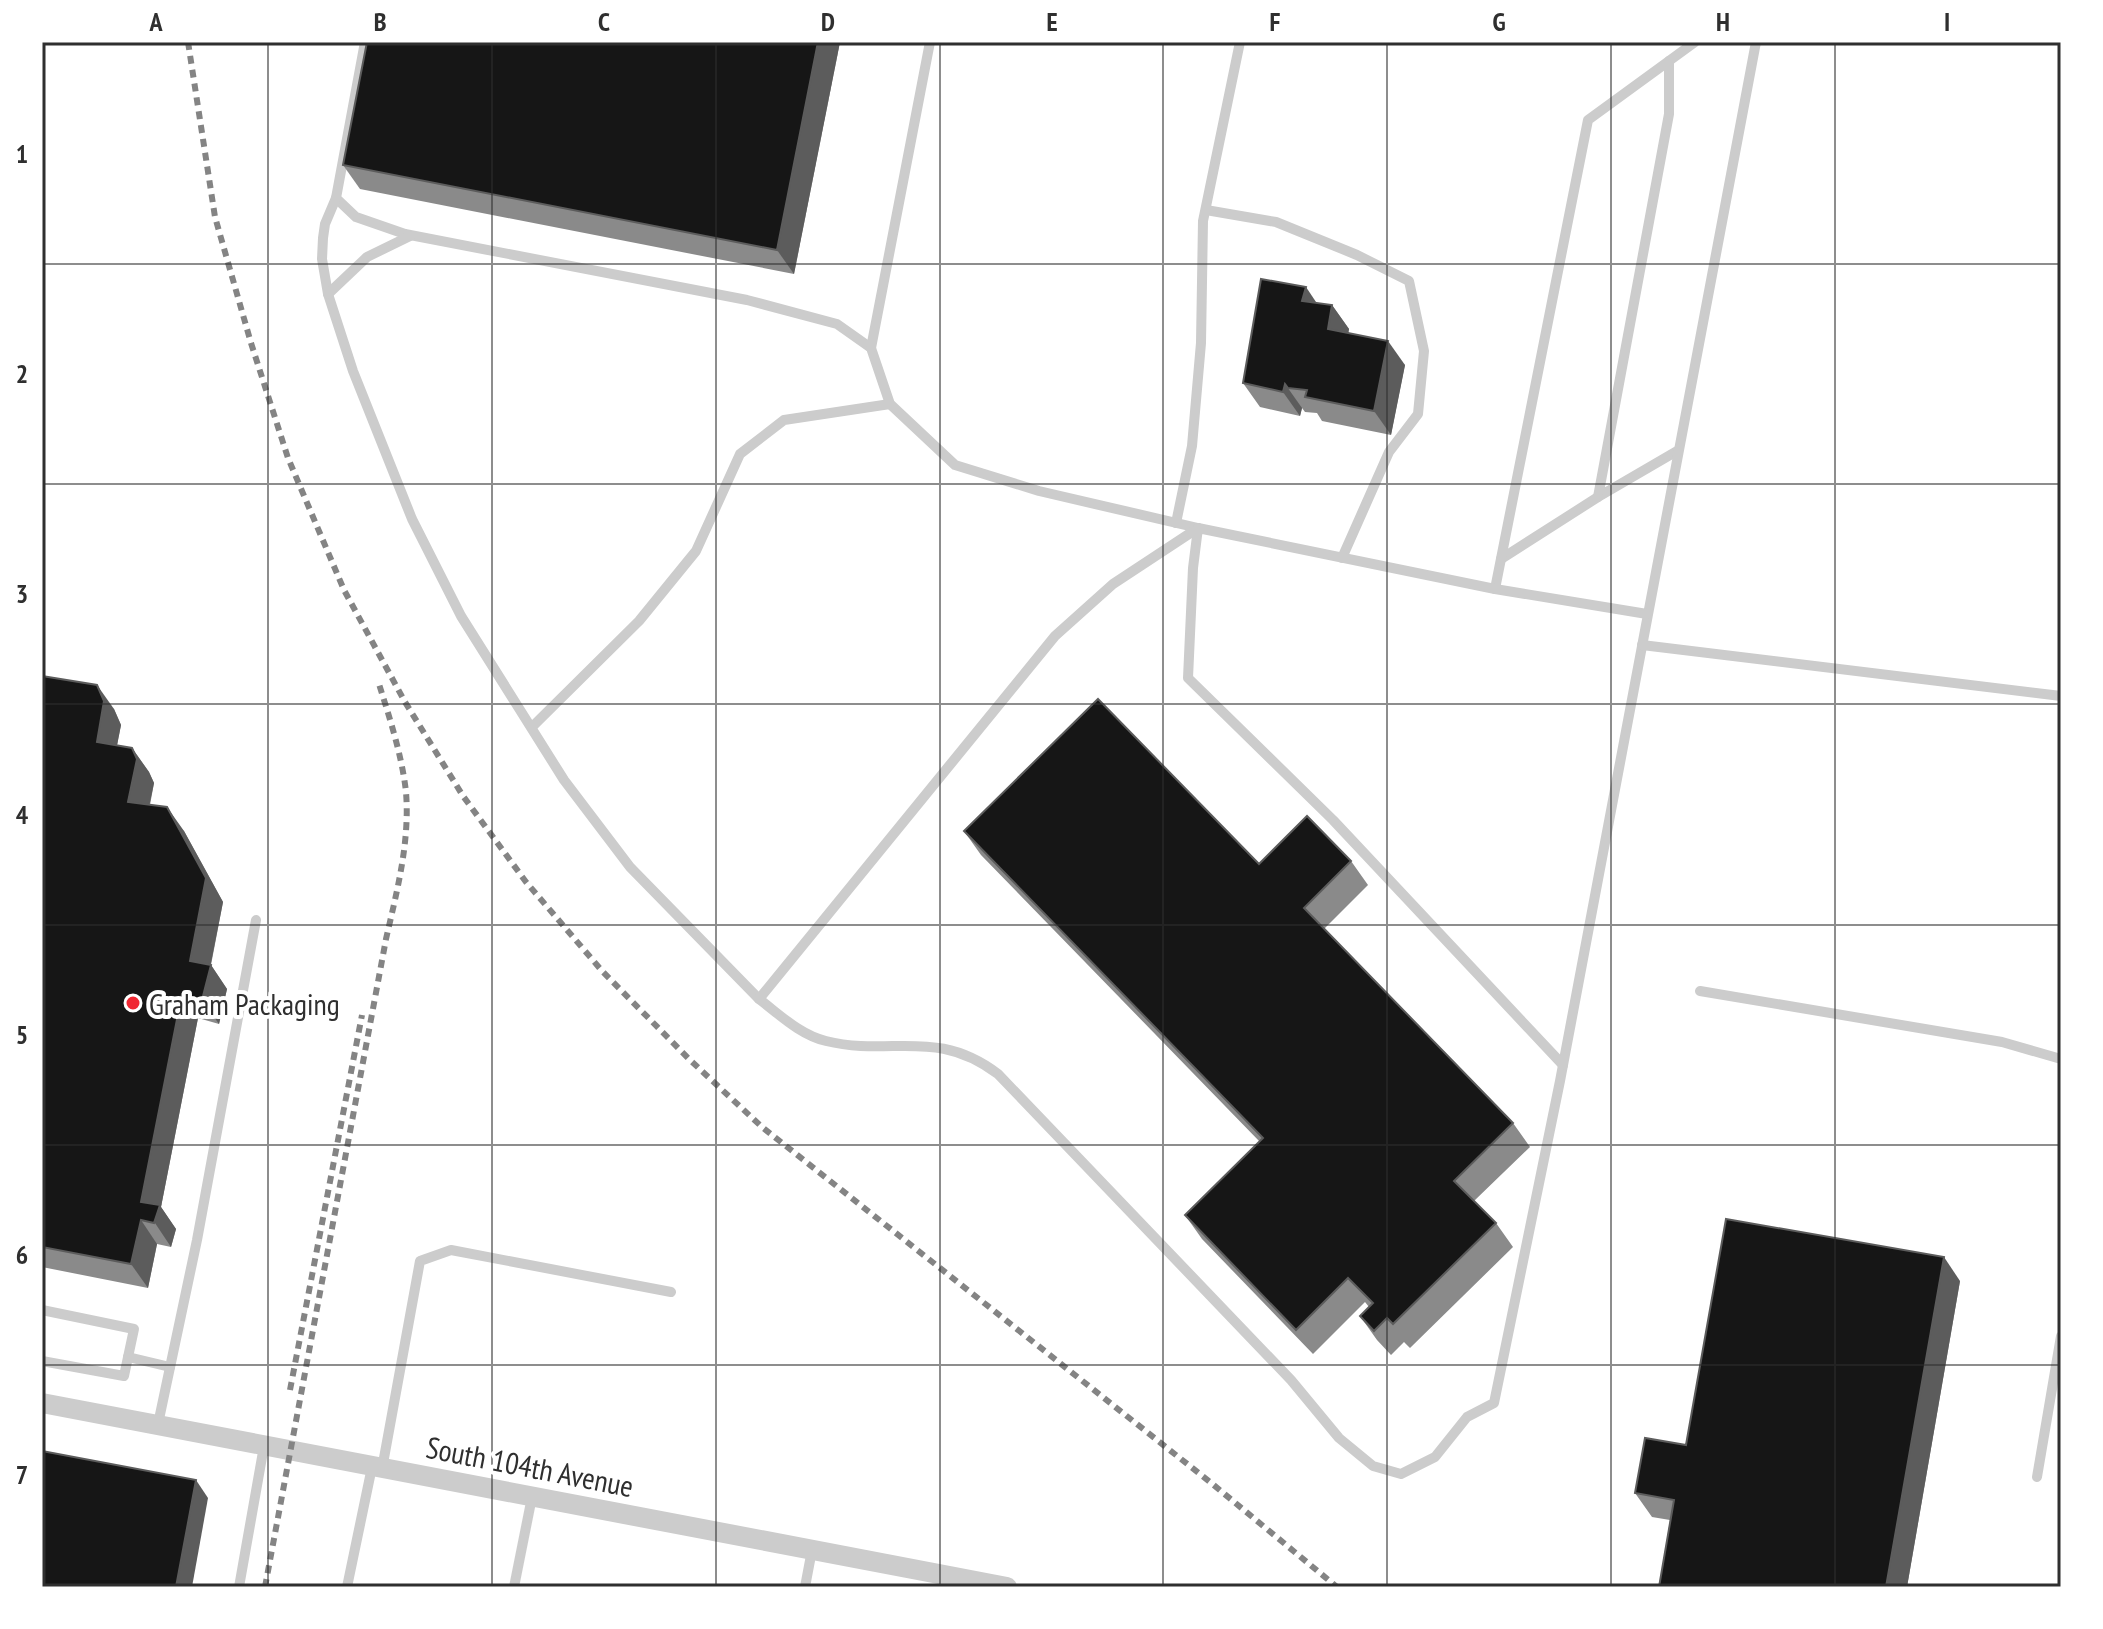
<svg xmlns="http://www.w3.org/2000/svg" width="2103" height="1629" font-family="'PT Sans Narrow',sans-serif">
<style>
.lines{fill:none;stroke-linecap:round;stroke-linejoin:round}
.service{stroke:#ccc;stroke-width:10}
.minor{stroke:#ccc;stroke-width:20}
.rail{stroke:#848484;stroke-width:6;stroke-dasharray:8 6;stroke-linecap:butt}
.wall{fill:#8a8a8a}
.shaded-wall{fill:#5c5c5c}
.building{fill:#161616;stroke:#5c5c5c;stroke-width:2}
.grid{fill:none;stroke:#2f2f2f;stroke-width:2;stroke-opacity:0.55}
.poi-dot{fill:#f02732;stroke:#fff;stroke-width:3}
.labels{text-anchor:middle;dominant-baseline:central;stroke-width:8;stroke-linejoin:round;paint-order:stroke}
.poi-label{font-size:30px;fill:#2f2f2f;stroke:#fff;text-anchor:start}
.street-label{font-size:30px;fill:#2f2f2f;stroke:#fff}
.neatline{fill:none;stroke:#2f2f2f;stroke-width:3}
.grid-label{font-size:26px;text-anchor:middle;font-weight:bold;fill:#2f2f2f}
</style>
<rect width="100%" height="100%" fill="#fff"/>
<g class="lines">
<g class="service">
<polyline points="365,42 336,198 356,217 405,234 747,300 837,324 871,348 890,404 955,465 1039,491 1198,528"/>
<polyline points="1669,61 1669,114 1598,497 1677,451"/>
<polyline points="336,198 325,224 323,238 322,259 328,294 353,371 412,519 461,616 564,780 630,867 759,999"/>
<polyline points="1206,210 1276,222 1357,255 1409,281 1424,351 1418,414 1389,452 1342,558"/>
<polyline points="328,294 367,257 410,236"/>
<polyline points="871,348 930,42"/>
<polyline points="1176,523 1192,446 1201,343 1203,221 1240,42"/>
<path d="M1198,528L1113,584L1055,636L759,999C779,1014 800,1035 826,1041C891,1057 936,1027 998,1074L1291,1380L1339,1438L1373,1466L1401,1474L1435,1457L1467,1417L1494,1403L1560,1081L1756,42"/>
<polyline points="1501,559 1598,497"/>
<polyline points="1495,589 1588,120 1695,42"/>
<polyline points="1642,645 2061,696"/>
<polyline points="532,727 639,621 696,551 740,454 784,420 890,404"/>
<polyline points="1700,991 2002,1042 2061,1059"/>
<polyline points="1563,1065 1333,820 1188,678 1193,568 1198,528 1495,589 1647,614"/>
<polyline points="42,1310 134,1329 124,1376 42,1361"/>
<polyline points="128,1357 170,1367"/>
<polyline points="158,1424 197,1240 256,920"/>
<polyline points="382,1469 420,1261 451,1250 671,1292"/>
<polyline points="2037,1477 2061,1336"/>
<polyline points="239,1587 264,1446"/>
<polyline points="347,1587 372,1467"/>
<polyline points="514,1587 532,1497"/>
<polyline points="805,1587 812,1550"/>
</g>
<polyline class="minor" points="42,1403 1007,1587"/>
<g class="rail">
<polyline points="188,42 215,217 251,343 288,458 344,590 405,702 463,796 526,882 603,972 689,1059 762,1127 1210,1482 1337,1587"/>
<polyline points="290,1390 362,1015"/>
<path d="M265,1587L386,939C397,891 410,842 406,792C402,756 390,719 379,684"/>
</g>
</g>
<g class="wall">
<polygon points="840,42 794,274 360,189 343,165"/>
<polygon points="1317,303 1332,305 1349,329 1348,333 1405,365 1391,435 1322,421 1317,413 1305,412 1302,408 1300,416 1260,407 1243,383"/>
<polygon points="42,676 114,709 121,725 117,745 132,748 149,772 154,783 150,805 184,831 223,902 211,965 227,989 219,1024 198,1018 161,1207 176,1229 171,1247 157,1244 148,1288 42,1267"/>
<polygon points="964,831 1259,864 1351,861 1368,885 1324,929 1513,1123 1530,1147 1474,1201 1496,1223 1513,1247 1410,1348 1404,1342 1391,1355 1377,1340 1360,1316 1369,1307 1365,1302 1313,1354 1202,1239 1185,1215 1260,1142 981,855"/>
<polygon points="1960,1281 1907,1587 1659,1587 1670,1520 1652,1517 1635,1493 1686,1445"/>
</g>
<g class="shaded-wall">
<polygon points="818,42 840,42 794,274 777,250"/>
<polygon points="1306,287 1322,311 1302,301"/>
<polygon points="1332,305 1349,329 1345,353 1328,329"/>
<polygon points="1388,341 1405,365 1391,435 1374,411"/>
<polygon points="1285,384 1302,408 1300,416 1283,392"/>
<polygon points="97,685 114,709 121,725 113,766 97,742"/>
<polygon points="132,748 149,772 154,783 145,826 128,802"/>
<polygon points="167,807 184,831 223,902 210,968 211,965 227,989 219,1024 202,1000 190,961"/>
<polygon points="182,994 198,1018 161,1207 176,1229 171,1247 141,1202"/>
<polygon points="141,1220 157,1244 148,1288 131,1264"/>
<polygon points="1944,1257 1960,1281 1907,1587 1886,1587"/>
<polygon points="196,1480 208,1498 192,1587 176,1587"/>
</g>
<g class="building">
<polygon points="367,42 818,42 777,250 343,165"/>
<polygon points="1261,279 1306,287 1302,301 1332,305 1328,329 1388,341 1374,411 1305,397 1307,390 1288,388 1285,384 1283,392 1243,383"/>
<polygon points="42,676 97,685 104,701 97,742 132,748 137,759 128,802 167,807 206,878 190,961 211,965 202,1000 182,994 141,1202 160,1205 154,1223 141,1220 131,1264 42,1247"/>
<polygon points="1098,699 1259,864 1307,816 1351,861 1304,908 1513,1123 1454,1181 1496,1223 1393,1324 1387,1318 1374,1331 1360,1316 1373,1303 1348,1278 1296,1330 1185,1215 1263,1138 964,831"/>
<polygon points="1726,1219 1944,1257 1886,1587 1659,1587 1674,1500 1635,1493 1645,1438 1686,1445"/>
<polygon points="42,1451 196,1480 176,1587 42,1587"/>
</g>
<path class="grid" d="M268,42V1587M492,42V1587M716,42V1587M940,42V1587M1163,42V1587M1387,42V1587M1611,42V1587M1835,42V1587M42,264H2061M42,484H2061M42,704H2061M42,925H2061M42,1145H2061M42,1365H2061"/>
<circle class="poi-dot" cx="133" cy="1003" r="8"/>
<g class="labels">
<g class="poi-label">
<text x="149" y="1003">Graham Packaging</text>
</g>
<g class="street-label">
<text transform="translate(530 1466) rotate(11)">South 104th Avenue</text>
</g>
</g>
<rect width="2103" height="1629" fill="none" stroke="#ffffff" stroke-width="88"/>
<rect x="44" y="44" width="2015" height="1541" class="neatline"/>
<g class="grid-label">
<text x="156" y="31">A</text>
<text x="380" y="31">B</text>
<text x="604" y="31">C</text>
<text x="828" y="31">D</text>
<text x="1052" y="31">E</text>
<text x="1275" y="31">F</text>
<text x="1499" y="31">G</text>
<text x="1723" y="31">H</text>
<text x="1947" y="31">I</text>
<text x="22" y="163">1</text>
<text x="22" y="383">2</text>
<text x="22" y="603">3</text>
<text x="22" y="824">4</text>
<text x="22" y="1044">5</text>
<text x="22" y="1264">6</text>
<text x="22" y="1484">7</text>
</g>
</svg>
